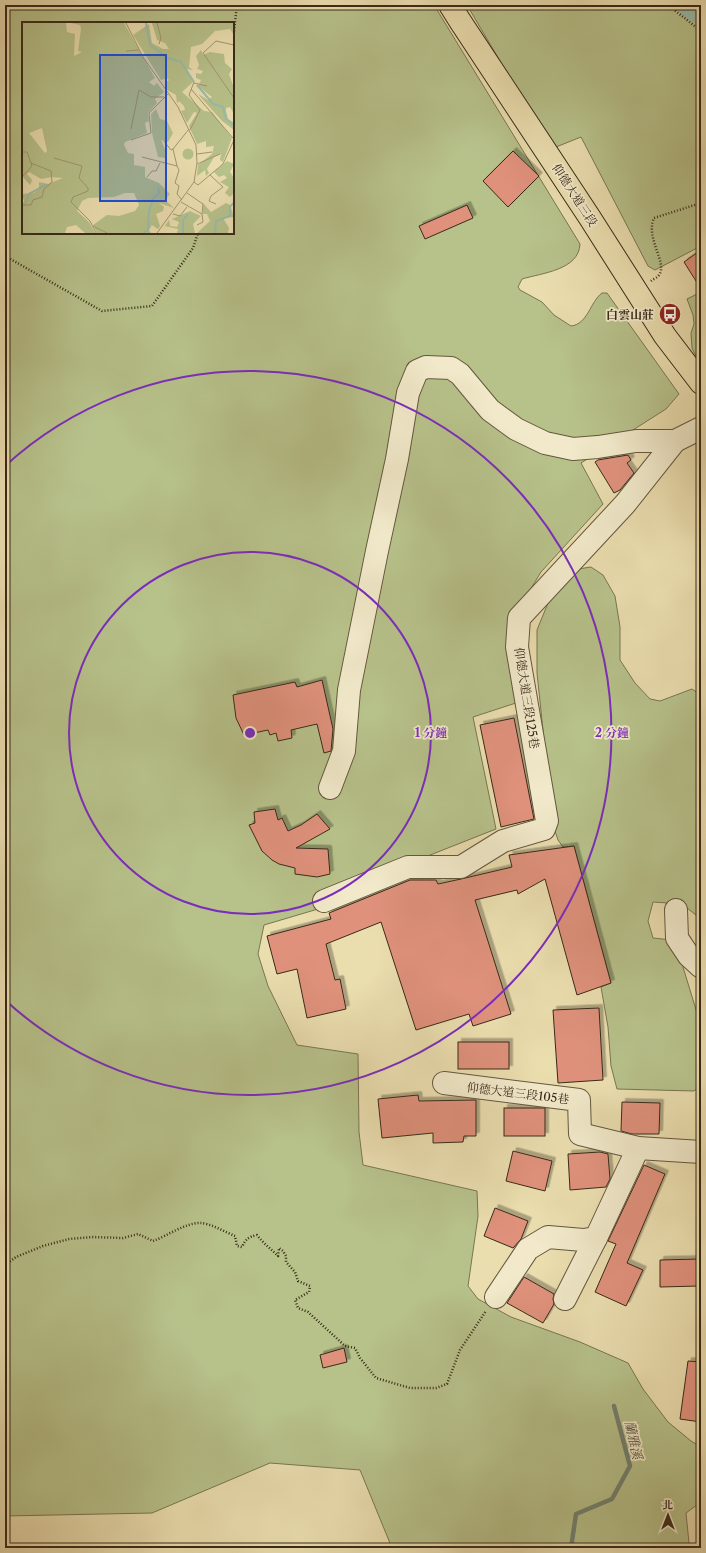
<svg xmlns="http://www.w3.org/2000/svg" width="706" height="1553" font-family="'Libre Caslon Text','Noto Serif TC',serif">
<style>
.green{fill:#b7c18a;stroke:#787651;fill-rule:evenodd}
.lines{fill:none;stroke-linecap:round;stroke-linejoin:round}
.stream{stroke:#728271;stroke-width:4.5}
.river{stroke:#98bcac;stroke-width:27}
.building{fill:#df917b;stroke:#392a18;filter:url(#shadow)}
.minor-casing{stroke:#65573e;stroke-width:24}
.major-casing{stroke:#392a18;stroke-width:24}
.path{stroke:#392a18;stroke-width:2.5;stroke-dasharray:1 2;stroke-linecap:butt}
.minor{stroke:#f1e9ca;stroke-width:22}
.major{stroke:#eaddae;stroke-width:22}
.ring{fill:none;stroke:#7b2cbf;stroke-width:2}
.labels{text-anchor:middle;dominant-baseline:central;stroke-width:3.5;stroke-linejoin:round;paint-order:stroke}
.street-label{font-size:12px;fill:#392a18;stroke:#f1e9ca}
.poi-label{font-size:12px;font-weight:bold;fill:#392a18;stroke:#f1e9ca;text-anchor:end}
.water-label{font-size:13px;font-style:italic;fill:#514e3d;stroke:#f1e9ca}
.inset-river{fill:none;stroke:#98bcac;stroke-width:2}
.inset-road{fill:none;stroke:#a39572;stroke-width:1}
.view{fill:#1d4ed8;fill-opacity:0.15;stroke:#1d4ed8;stroke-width:2}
.inset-edge{fill:none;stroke:#392a18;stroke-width:2}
.centre{fill:#7b2cbf;stroke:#f1e9ca;stroke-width:2}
.ring-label{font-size:12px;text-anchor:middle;font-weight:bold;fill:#7b2cbf;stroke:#f1e9ca;stroke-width:3.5;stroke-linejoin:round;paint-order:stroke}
</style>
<defs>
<filter id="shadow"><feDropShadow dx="3.5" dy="-3.5" stdDeviation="0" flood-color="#0004"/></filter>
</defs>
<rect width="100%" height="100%" fill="#eaddae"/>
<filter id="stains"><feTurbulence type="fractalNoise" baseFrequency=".005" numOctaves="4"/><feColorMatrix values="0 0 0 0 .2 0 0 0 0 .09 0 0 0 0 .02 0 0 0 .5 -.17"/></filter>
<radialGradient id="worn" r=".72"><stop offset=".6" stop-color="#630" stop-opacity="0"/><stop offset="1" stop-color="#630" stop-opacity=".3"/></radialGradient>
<g class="green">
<path d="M5,5H434L580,244C579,270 542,273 522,279L518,287L520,290L542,302L554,315L571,326C588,324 590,302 602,293H607L679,394L666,409L581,463L603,504L541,572L511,621L522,701L473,717L496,829L410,863L318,909L264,925L258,954L268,986L297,1045L358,1054L359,1132L363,1165L477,1191L478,1216L468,1286L478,1299L511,1317L580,1342L628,1363L643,1389L668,1422L691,1441L701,1447V1502L686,1513L689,1543L693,1548H392L360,1470L270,1463L152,1513L5,1516ZM23,23H233V233H23Z"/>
<polygon points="467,5 701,5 701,246 655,270 648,266 581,137 556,147 517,90"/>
<polygon points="701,292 701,367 692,348 691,333 694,324 693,315 687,299"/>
<polygon points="591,567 603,575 615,596 620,627 620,660 635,683 650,699 660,701 692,689 701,695 701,919 682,904 653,902 648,921 653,938 672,940 679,954 701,1026 701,1085 694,1091 617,1089 611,1066 608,1027 601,987 611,983 574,846 563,847 558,840 553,825 537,673 537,630 548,603 578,569"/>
</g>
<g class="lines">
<polyline class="stream" points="571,1548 576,1514 612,1499 630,1466 614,1406"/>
<polyline class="river" points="691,5 701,11"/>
</g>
<g class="building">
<polygon points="513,151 539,176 508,207 483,181"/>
<polygon points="467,205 473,218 425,239 419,226"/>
<polygon points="701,250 701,289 684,262"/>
<polygon points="628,455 631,460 627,463 634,473 620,490 614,493 595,462 598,460"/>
<polygon points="322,680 333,729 331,751 324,753 317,724 291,730 292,738 278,741 276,733 270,735 268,730 244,735 236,718 233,695 295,682 297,687"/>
<polygon points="514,718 534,819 501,827 480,725"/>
<polygon points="275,809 278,820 282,818 288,831 301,825 317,814 330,829 296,848 328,849 330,874 317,877 295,874 295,868 279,864 272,860 262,851 249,825 255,823 254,812"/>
<polygon points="574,846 611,983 577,995 545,879 518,894 517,890 475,900 511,1014 473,1026 469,1014 416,1030 381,922 326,944 335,980 340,979 346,1009 307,1018 297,969 277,974 267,936 331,919 329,913 410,880 436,880 438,884 461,879 512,867 509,855"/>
<polygon points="599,1008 603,1080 558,1083 553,1010"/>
<rect x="458" y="1042" width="51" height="27"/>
<polygon points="418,1095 419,1101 476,1100 476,1136 464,1136 463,1142 433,1143 433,1133 382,1138 378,1099"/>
<polygon points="622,1102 660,1103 659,1134 632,1134 621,1131"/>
<rect x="504" y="1108" width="41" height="28"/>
<polygon points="513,1151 552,1161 545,1191 506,1181"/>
<polygon points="600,1152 608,1154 610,1179 606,1187 570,1190 568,1154"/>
<polygon points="644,1165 665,1174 627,1263 643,1270 626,1306 595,1292 616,1244 608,1241"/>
<polygon points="495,1208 528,1221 521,1239 513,1248 484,1236"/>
<polygon points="699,1259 699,1286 660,1287 660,1260"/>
<polygon points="524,1277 554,1294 553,1299 554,1304 543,1323 507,1303"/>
<polygon points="344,1348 347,1362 323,1368 320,1355"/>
<polygon points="688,1361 701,1362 701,1422 680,1419"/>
</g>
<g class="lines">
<g class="minor-casing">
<g id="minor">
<polyline points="330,788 344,751 349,690 377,551 397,459 408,393 417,371 426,367 451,368 460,374 490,410 516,429 545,443 573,449 598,447 636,441 675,441"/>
<polyline points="324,901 408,867 461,867 503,841 544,829 547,821 517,647 519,618 625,504 675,441 701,428"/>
<polyline points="676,910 677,938 689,956 701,967"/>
<polyline points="444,1083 579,1100 580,1134 638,1148 701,1152"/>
<polyline points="496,1297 528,1249 548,1237 583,1240 596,1238 638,1148"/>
<polyline points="565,1299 596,1238"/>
</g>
</g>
<g class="major-casing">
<polyline id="major" points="450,5 460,21 590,218 665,336 701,383"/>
</g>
<g class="path">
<polyline points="668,5 701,31"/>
<polyline points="233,40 237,5"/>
<polyline points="5,256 102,311 152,306 193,248 198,233"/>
<path d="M651,281C653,279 657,278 659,275C668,263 645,238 654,218L701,203"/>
<path d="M5,1265L16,1257L43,1246L69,1239L92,1237L123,1238L138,1234L153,1241C167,1236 185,1223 200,1223C210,1223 225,1232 235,1236L237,1246L242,1247C246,1239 248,1237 257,1235C263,1243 271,1249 278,1256L279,1248L283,1251L286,1256V1262L295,1272L298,1281L310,1286L309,1292L295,1300L298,1308L308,1312L345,1346L355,1348L360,1358L376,1378L410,1388H436L447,1384L460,1350L486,1311"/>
</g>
<use href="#minor" class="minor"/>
<use href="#major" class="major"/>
</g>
<g class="ring">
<circle cx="250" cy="733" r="181"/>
<path d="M5 466A362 362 0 1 1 5 1000"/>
</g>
<defs>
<g id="bus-disc" transform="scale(1.15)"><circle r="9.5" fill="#8f2418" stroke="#f1e9ca"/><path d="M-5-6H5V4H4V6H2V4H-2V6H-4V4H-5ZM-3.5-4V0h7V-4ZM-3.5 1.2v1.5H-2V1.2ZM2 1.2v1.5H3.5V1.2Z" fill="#fff"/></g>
</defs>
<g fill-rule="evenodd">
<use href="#bus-disc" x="670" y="314"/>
</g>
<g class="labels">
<g class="street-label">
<text transform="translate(575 195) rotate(57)">仰德大道三段</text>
<text transform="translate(527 698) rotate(81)">仰德大道三段125巷</text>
<text transform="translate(518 1093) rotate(7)">仰德大道三段105巷</text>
</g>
<g class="poi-label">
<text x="654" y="314">白雲山莊</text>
</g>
<g class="water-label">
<text transform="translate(634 1440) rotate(77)">蘭雅溪</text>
</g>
</g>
<g transform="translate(22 22)">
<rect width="212" height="212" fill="#eaddae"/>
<path d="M0,1H44L45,10L53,12L52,34L60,30L56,29L59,7L58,3L49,1H102L133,56L127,60L132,64L135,61L142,70L133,77L135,81L126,91L127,99L123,101L125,111L103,120L102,123L106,131L112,132V143L123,145V155L137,161L148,172L143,178L152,186L137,181L142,185L141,189L134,192L138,204L136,207L130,203L127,208L129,211H75L71,203L85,193L97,194L113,189L117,183L112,171H103L92,175L66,176L60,179L55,189L67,200L73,211H63L54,203L45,205L43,211H0V183L2,179L0,172L12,171L17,167V160L26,162L41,156L30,155L19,157L7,150L5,152L10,158L8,163L0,154ZM20,106L25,129L23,131L7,111ZM130,1H212V13L208,7L193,9L180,22L169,25L167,45L171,48L165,47L171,60L160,70L182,89L190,90L210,116L201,140L198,138L199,132L192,135L185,147L187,151L184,154L183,148L175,154L176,143L190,132L192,124L184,125V119L175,122L167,104L175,91L172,90L165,101L159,89L163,88L162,84L157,79L155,81L154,73L145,68L143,61L147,58L145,56L139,58L111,13L127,2L130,21L141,27H147L143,21L135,18ZM179,28L181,33L188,30L202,32L203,41L210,47L207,52L212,66V92L208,85L204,86V89L206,97L212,101V108L200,99L176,72L186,78L190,75L176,64L179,58L174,56V51L179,52L181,49L175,47L177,43L174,34ZM134,87L138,97L145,99L151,111L146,120L139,118L145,132L143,136L136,135L130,111L129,92ZM160.5 132a5.5 5.5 0 1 1 11 0a5.5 5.5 0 1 1-11 0ZM205,139L212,142L208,150L212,156V171L208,175L203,171L207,165L198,160L205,156L202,153L197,155L192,150ZM181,181L189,190L204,181L208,183L212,195L201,196L207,206L206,211H175L188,199L185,192H181ZM168,189L179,194L171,202L173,211H155L156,207L143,204L147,198L148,204L155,205L157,200L150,197Z" fill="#b7c18a" fill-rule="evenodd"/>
<path class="inset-river" d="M124,1L128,23L146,36L159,40L172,60M175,63L191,82L201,85L204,97L212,103M3,182L7,172L25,162M121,211L126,208L127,189L132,175L137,171L136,165M161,211V198L166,192M193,211L194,199L208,194V185L212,180"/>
<path class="inset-road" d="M104,1L121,35L156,85L174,123L175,141L172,160L135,211M135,1L139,16L137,22M212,23L194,19L181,31L212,76M104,29L117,28M172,61L185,64M169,67L211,116M109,107L117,68L129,75H142M168,108L178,88L167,73L172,60M109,118L129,111L127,91L146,72M142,119L149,128L151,127M0,130H5L10,144L0,155M175,132L190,130M120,135L155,144L151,127L167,107M32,136L60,144L57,156L66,166V169L51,175L49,180L68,199L74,211M175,142L198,132M155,144L157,148L153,161L157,164L155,172L160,178M188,153L201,165L189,174L187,179L194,182M125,155L130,149H134L138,141M172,160L176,163L201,142L212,118M165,171L181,182L180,192M159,180L180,192L181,200L175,203M0,183H9L11,178L20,175L22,167L30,160L29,149L9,141M151,192L158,194L165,185M71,204L85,211"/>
<path class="view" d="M78,33H144V179H78Z"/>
<rect width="212" height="212" class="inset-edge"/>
</g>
<circle cx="250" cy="733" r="6" class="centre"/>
<g class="ring-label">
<text x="431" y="737">1 分鐘</text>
<text x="612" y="737">2 分鐘</text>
</g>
<rect width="706" height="1553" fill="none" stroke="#eaddae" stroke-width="20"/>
<rect x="6" y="6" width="694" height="1541" fill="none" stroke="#392a18" stroke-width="2"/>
<rect x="10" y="10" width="686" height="1533" fill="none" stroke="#392a18"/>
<g transform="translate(668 1515)" stroke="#f1e9ca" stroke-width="3" paint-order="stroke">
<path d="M0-3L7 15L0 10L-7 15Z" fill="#392a18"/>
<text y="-6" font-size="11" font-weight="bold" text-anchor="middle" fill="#392a18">北</text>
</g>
<rect width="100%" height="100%" filter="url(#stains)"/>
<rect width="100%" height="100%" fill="url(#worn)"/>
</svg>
